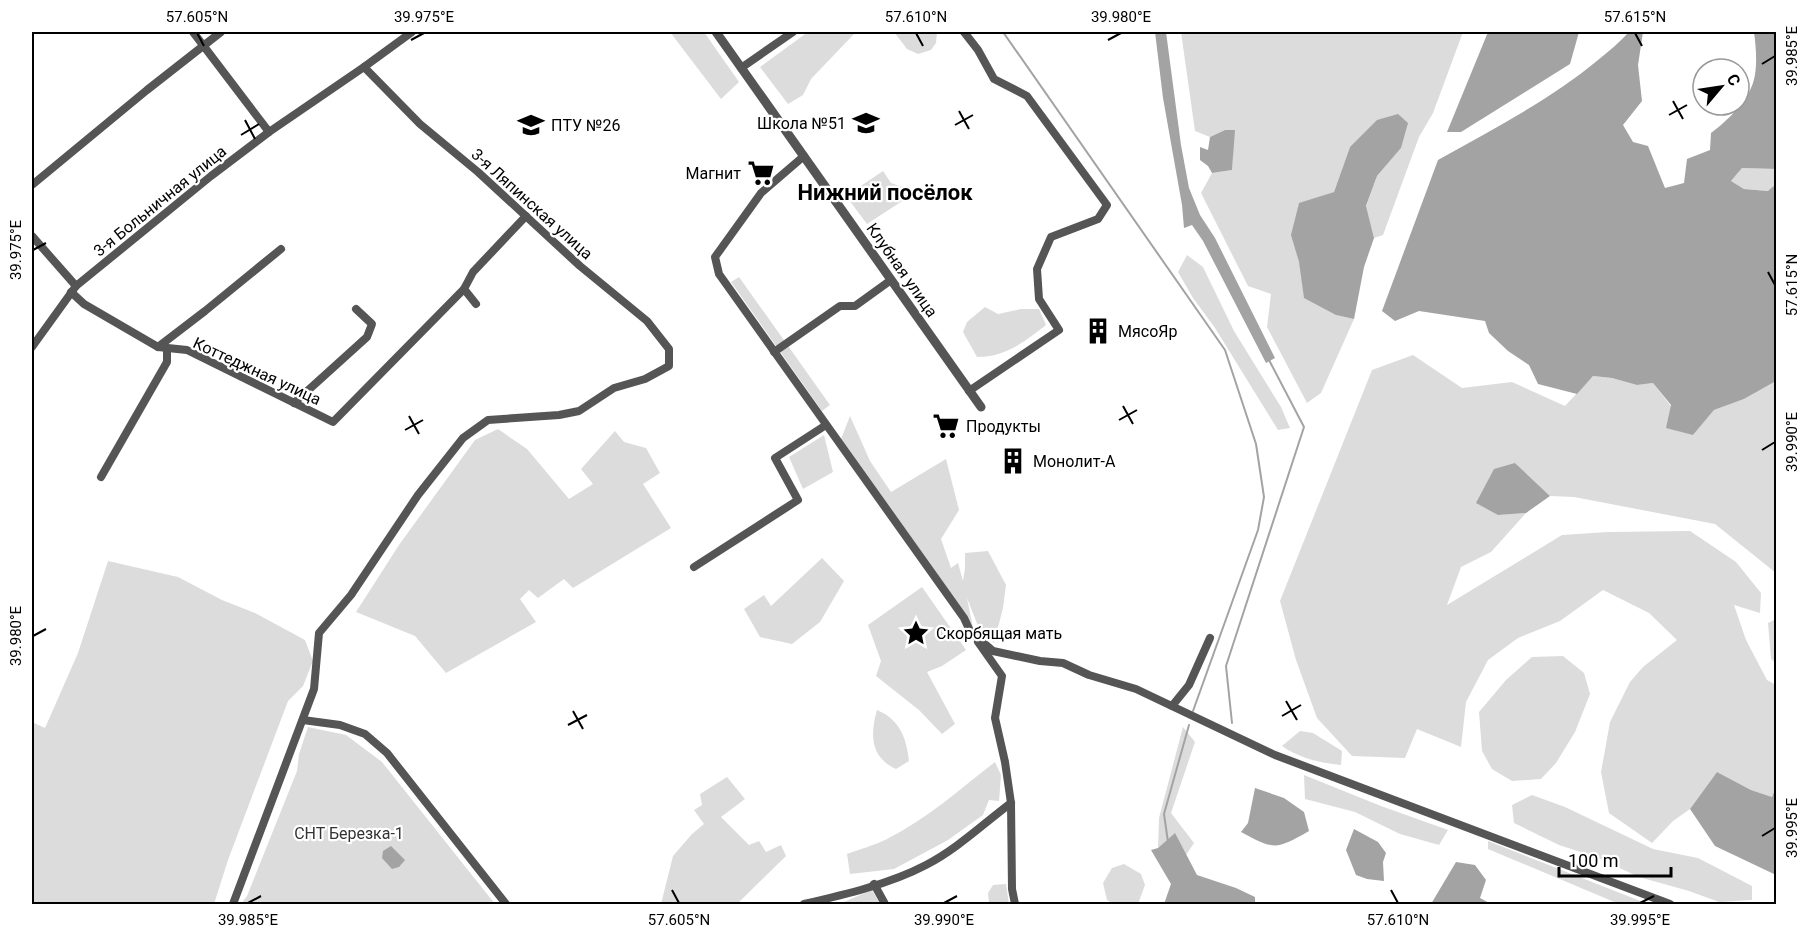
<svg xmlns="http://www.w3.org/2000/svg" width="1808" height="936" font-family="Roboto,sans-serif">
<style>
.green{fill:#dcdcdc}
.water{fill:#a3a3a3}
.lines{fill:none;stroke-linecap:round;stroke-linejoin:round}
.stream{stroke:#a3a3a3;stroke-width:2}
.minor{stroke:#555;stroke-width:8}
.tertiary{stroke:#555;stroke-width:9}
.ticks{fill:none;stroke:#000;stroke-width:2}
.labels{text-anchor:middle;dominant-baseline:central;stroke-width:4.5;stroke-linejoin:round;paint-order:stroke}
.poi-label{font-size:16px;fill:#000;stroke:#fff;text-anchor:start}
.street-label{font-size:16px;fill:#000;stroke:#fff}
.park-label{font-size:16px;fill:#333;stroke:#fff}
.district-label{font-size:22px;font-weight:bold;fill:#000;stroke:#fff}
.neatline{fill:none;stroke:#000;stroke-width:2}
.ticks-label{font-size:15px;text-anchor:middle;fill:#000}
</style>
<rect width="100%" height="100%" fill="#fff"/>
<g class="green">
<polygon points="670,32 704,32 739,82 721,99"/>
<polygon points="808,32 853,32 854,34 811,79 803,95 788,104 760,67"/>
<polygon points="894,32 937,32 936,43 931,50 918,54 907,49"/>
<polygon points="1181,32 1463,32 1433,113 1419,137 1383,235 1374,238 1366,207 1377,176 1401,148 1350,147 1334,192 1299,204 1292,235 1299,262 1336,315 1354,319 1321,393 1307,403 1267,327 1271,294 1248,286 1201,193 1212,173 1232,170 1234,130 1225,130 1210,137 1195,131"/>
<polygon points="1742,168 1776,169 1776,184 1769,191 1744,189 1731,181"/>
<polygon points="883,171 891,183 908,189 910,196 867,224 846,196"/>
<polygon points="1187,255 1203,267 1234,331 1281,407 1290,428 1278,430 1215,328 1193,298 1178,272"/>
<polygon points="739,277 830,405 822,411 731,282"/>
<path d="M985,307L998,314L1021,309H1039L1046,325C1024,342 1006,357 977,357L963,332L967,322Z"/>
<polygon points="1413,355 1462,388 1512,382 1565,406 1593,376 1612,378 1637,385 1653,383 1693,435 1714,410 1744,399 1776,381 1776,573 1715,524 1574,497 1550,496 1515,463 1498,515 1526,513 1491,552 1461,567 1447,605 1562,535 1608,532 1690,531 1736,562 1761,593 1760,613 1734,605 1746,640 1767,680 1776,685 1776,787 1772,797 1751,790 1717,772 1690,809 1673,821 1652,843 1609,813 1601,772 1610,722 1630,682 1643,667 1677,640 1649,613 1603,590 1560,621 1518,638 1488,660 1466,702 1461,747 1417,729 1405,758 1352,756 1317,718 1296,660 1280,601 1372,370"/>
<polygon points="850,416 870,461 891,492 946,459 959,510 941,539 951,568 958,563 963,581 965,568 965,553 988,551 1006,585 1003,608 994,643 978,626 967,598 973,628 841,439"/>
<polygon points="498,429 527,449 569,499 593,484 581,469 615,431 624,442 646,448 660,473 643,484 671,528 573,588 564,579 538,598 529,590 520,599 536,622 446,673 415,636 356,612 399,545 475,440"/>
<polygon points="824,435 833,472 803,489 789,457"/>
<polygon points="822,558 844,581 820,622 792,644 760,637 744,609 764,595 771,606"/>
<polygon points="108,561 178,577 222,600 255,613 305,640 313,661 303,686 288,701 228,860 214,904 32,904 32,722 45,728 78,653"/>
<polygon points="922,587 966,650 942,666 927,672 955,724 942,734 919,710 876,676 881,661 868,625"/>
<polygon points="1776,619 1776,663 1771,659 1768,623"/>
<polygon points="1563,656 1584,673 1590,694 1575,732 1556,763 1541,779 1512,781 1492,769 1482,751 1479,712 1506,680 1532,657"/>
<path d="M877,710C900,720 906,737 909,761L896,769C870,757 870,735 877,710Z"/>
<polygon points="308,727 346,735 382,762 495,904 241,904 247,896 297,771 299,754"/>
<polygon points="1183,727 1195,742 1171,813 1194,843 1186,855 1174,834 1158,848 1159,818"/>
<path d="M1300,731L1313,733L1342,751L1341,765C1320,763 1299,758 1282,746Z"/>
<path d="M995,762L1001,775L999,801L989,800L983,815L948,840L894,869L850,874L847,854C860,849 875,845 887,839C927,819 960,789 995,762Z"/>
<polygon points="1304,775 1381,806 1448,830 1439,845 1400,834 1355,812 1305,799"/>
<polygon points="727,777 745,799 721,817 749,845 759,841 766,852 781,845 786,856 737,904 661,904 673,856 692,834 704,824 694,810 702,805 700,794"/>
<polygon points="1532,795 1565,807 1653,849 1698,858 1752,886 1752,900 1719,902 1689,891 1639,877 1596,857 1559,845 1514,823 1512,805"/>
<polygon points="1488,841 1648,904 1619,904 1488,849"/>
<polygon points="1124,864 1141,874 1145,885 1138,904 1114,904 1107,900 1103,883 1112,868"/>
<polygon points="1006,884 1009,904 989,904 988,893 993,885"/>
<polygon points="872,890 880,904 839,904"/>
</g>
<g class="water">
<polygon points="1155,32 1166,32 1181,145 1189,188 1200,215 1215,238 1275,358 1266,363 1203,241 1192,225 1184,228 1182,205 1163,98"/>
<polygon points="1488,32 1579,32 1570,64 1461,132 1447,132"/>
<path d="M1629,32H1643L1638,65L1642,101L1623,125L1633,142L1648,146L1665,188L1684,183L1687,159L1710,150L1711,133C1727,121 1746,103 1753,83C1758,68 1756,47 1754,32H1776V169L1742,168L1731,181L1744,189L1768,191L1776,184V381L1744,399L1714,410L1693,435L1666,428L1671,405L1653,383L1637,385L1612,378L1593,376L1577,394L1538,384L1529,365L1508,351L1489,333L1485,321L1419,311L1395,321L1382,311L1438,160C1493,129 1550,100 1598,60C1609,51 1620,42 1629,32Z"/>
<polygon points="1398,114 1408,123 1401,148 1377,176 1366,206 1374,238 1364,267 1354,319 1336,315 1304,298 1299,262 1291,235 1299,203 1334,192 1350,147 1377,120"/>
<polygon points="1225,130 1235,130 1232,170 1212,173 1208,166 1200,160 1200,147 1208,150 1210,137"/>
<polygon points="1515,463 1550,496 1526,513 1498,515 1476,503 1494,469"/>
<polygon points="1717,772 1751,790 1772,797 1776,787 1776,875 1715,846 1690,809"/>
<path d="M1255,788L1284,798L1304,812L1309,831C1276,850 1274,850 1241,832L1248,823Z"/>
<polygon points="1354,829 1378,842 1386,853 1383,862 1384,881 1367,879 1356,875 1346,850"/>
<polygon points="1175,833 1197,875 1236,888 1255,897 1255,904 1164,904 1171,884 1151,850 1158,848"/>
<polygon points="391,846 405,860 399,867 392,869 382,858 383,851"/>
<polygon points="1456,862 1475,865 1486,880 1480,898 1491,904 1431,904"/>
</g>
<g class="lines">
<g class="stream">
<polyline points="1003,32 1225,350 1256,444 1264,497 1258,530 1193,711"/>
<polyline points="1232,723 1226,666 1304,427 1269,360"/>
<polyline points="1168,842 1164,814 1189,725"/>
</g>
<g class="minor">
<polyline points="193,32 269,132"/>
<polyline points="964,32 978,50 994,79 1027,96 1107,205 1098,219 1051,237 1037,269 1039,299 1059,330 969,391"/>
<polyline points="741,68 793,32"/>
<polyline points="804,156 761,193 715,257 719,274 964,618 970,631 993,651 1040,661 1063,663 1089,675 1136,689 1275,755 1670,904"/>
<polyline points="32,185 147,90 221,32"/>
<polyline points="32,236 76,286"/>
<polyline points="71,292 84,304 158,347 187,350 333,422 464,289"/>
<polyline points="476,304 464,289 473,272 526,216"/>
<polyline points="32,347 76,286 211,176 269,132 364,67 412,32"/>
<polyline points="158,347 205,311 281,249"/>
<polyline points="774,352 840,306 855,306 891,280"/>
<polyline points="294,403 367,337 372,324 356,309"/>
<polyline points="101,477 167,362 167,349"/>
<polyline points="694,567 798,500 775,458 826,425"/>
<polyline points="978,642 1002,676 995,718 1005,762 1011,803 1012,889 1015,904"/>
<polyline points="1172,706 1189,685 1210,638"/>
<polyline points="303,720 340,725 365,734 387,753 506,904"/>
<polyline points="874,884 885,904"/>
<polyline points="233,904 314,689 319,633 351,595 418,495 463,438 488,420 559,415 579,411 614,388 645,379 669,366 669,349 647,321 580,266 478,172 420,124 364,67"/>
<path d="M804,904C843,895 890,884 926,865C957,849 983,824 1011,803"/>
</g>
<polyline class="tertiary" points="716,32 981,407"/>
</g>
<path class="ticks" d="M197,33L204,46M916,33L923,46M1635,33L1642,46M411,40L424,33M1108,40L1121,33M1762,64L1775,56M1673,101L1683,119M959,111L969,129M1669,115L1687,105M245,120L255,139M955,125L973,115M241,135L259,124M33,250L46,243M1768,272L1775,285M1123,406L1133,424M409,416L419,434M1119,420L1137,410M405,430L423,420M1762,450L1775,442M33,636L46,629M1286,701L1297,720M573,711L583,729M1282,716L1301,705M568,725L587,715M1762,836L1775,828M672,890L679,903M1391,890L1398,903M248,903L261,896M944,903L957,896M1640,903L1654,896"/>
<defs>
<g id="school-bare" transform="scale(2.07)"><path d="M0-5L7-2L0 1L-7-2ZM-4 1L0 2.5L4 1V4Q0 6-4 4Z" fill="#000" stroke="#fff" stroke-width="2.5" paint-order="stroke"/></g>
<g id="university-bare" transform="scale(2.07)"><path d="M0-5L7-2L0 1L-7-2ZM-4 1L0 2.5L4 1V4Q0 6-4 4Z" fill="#000" stroke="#fff" stroke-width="2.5" paint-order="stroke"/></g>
<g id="supermarket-bare" transform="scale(2.07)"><path d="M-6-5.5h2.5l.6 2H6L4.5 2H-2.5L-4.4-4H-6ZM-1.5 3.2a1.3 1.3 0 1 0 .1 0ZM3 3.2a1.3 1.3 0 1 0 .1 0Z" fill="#000" stroke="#fff" stroke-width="2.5" paint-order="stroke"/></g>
<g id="building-bare" transform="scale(2.07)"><path d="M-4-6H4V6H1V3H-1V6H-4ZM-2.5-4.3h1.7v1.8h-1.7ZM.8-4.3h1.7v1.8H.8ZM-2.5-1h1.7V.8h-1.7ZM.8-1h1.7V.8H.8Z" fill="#000" stroke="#fff" stroke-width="2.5" paint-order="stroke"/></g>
<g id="sight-bare" transform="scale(2.07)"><path d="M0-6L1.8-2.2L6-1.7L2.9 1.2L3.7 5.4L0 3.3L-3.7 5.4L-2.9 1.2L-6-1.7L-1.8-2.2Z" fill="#000" stroke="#fff" stroke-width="2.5" paint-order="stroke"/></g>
</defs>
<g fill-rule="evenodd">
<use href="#school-bare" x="866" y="123"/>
<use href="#university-bare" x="531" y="125"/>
<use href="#supermarket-bare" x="761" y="173"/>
<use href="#building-bare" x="1098" y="331"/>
<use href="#supermarket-bare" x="946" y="426"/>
<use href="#building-bare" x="1013" y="461"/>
<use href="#sight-bare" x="916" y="633"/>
</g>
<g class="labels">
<g class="poi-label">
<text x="846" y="123" text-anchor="end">Школа №51</text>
<text x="551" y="125">ПТУ №26</text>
<text x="741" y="173" text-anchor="end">Магнит</text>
<text x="1118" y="331">МясоЯр</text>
<text x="966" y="426">Продукты</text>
<text x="1033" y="461">Монолит-А</text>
<text x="936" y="633">Скорбящая мать</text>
</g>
<g class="street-label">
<text transform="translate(160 201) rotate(-39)">3-я Больничная улица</text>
<text transform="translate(532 204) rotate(42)">3-я Ляпинская улица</text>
<text transform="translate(902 270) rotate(55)">Клубная улица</text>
<text transform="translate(257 371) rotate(25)">Коттеджная улица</text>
</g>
<g class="park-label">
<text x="349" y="833">СНТ Березка-1</text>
</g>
<g class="district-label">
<text x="885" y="192">Нижний посёлок</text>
</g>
</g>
<rect width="1808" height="936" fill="none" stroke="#ffffff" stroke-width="66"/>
<g transform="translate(1721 87) rotate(61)"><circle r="28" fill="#ffffff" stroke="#999999" stroke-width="1.5"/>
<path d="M0-4.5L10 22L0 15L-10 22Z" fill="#000000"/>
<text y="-9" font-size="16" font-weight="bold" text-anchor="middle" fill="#000000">С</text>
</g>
<path d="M1559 867v9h112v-9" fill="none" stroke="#000000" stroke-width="3"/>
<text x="1568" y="867" font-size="18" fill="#000000" stroke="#ffffff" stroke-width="4.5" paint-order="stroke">100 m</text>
<rect x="33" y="33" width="1742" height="870" class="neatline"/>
<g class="ticks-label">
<text x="197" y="22">57.605°N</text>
<text x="424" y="22">39.975°E</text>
<text x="916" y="22">57.610°N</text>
<text x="1121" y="22">39.980°E</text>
<text x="1635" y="22">57.615°N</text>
<text transform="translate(1792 56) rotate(-90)" y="5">39.985°E</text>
<text transform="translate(16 250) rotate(-90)" y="5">39.975°E</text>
<text transform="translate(1792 285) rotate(-90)" y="5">57.615°N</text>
<text transform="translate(1792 442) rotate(-90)" y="5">39.990°E</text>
<text transform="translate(16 636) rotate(-90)" y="5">39.980°E</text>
<text transform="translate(1792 828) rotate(-90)" y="5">39.995°E</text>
<text x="248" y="925">39.985°E</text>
<text x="679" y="925">57.605°N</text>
<text x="944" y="925">39.990°E</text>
<text x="1398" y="925">57.610°N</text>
<text x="1640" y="925">39.995°E</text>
</g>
</svg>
